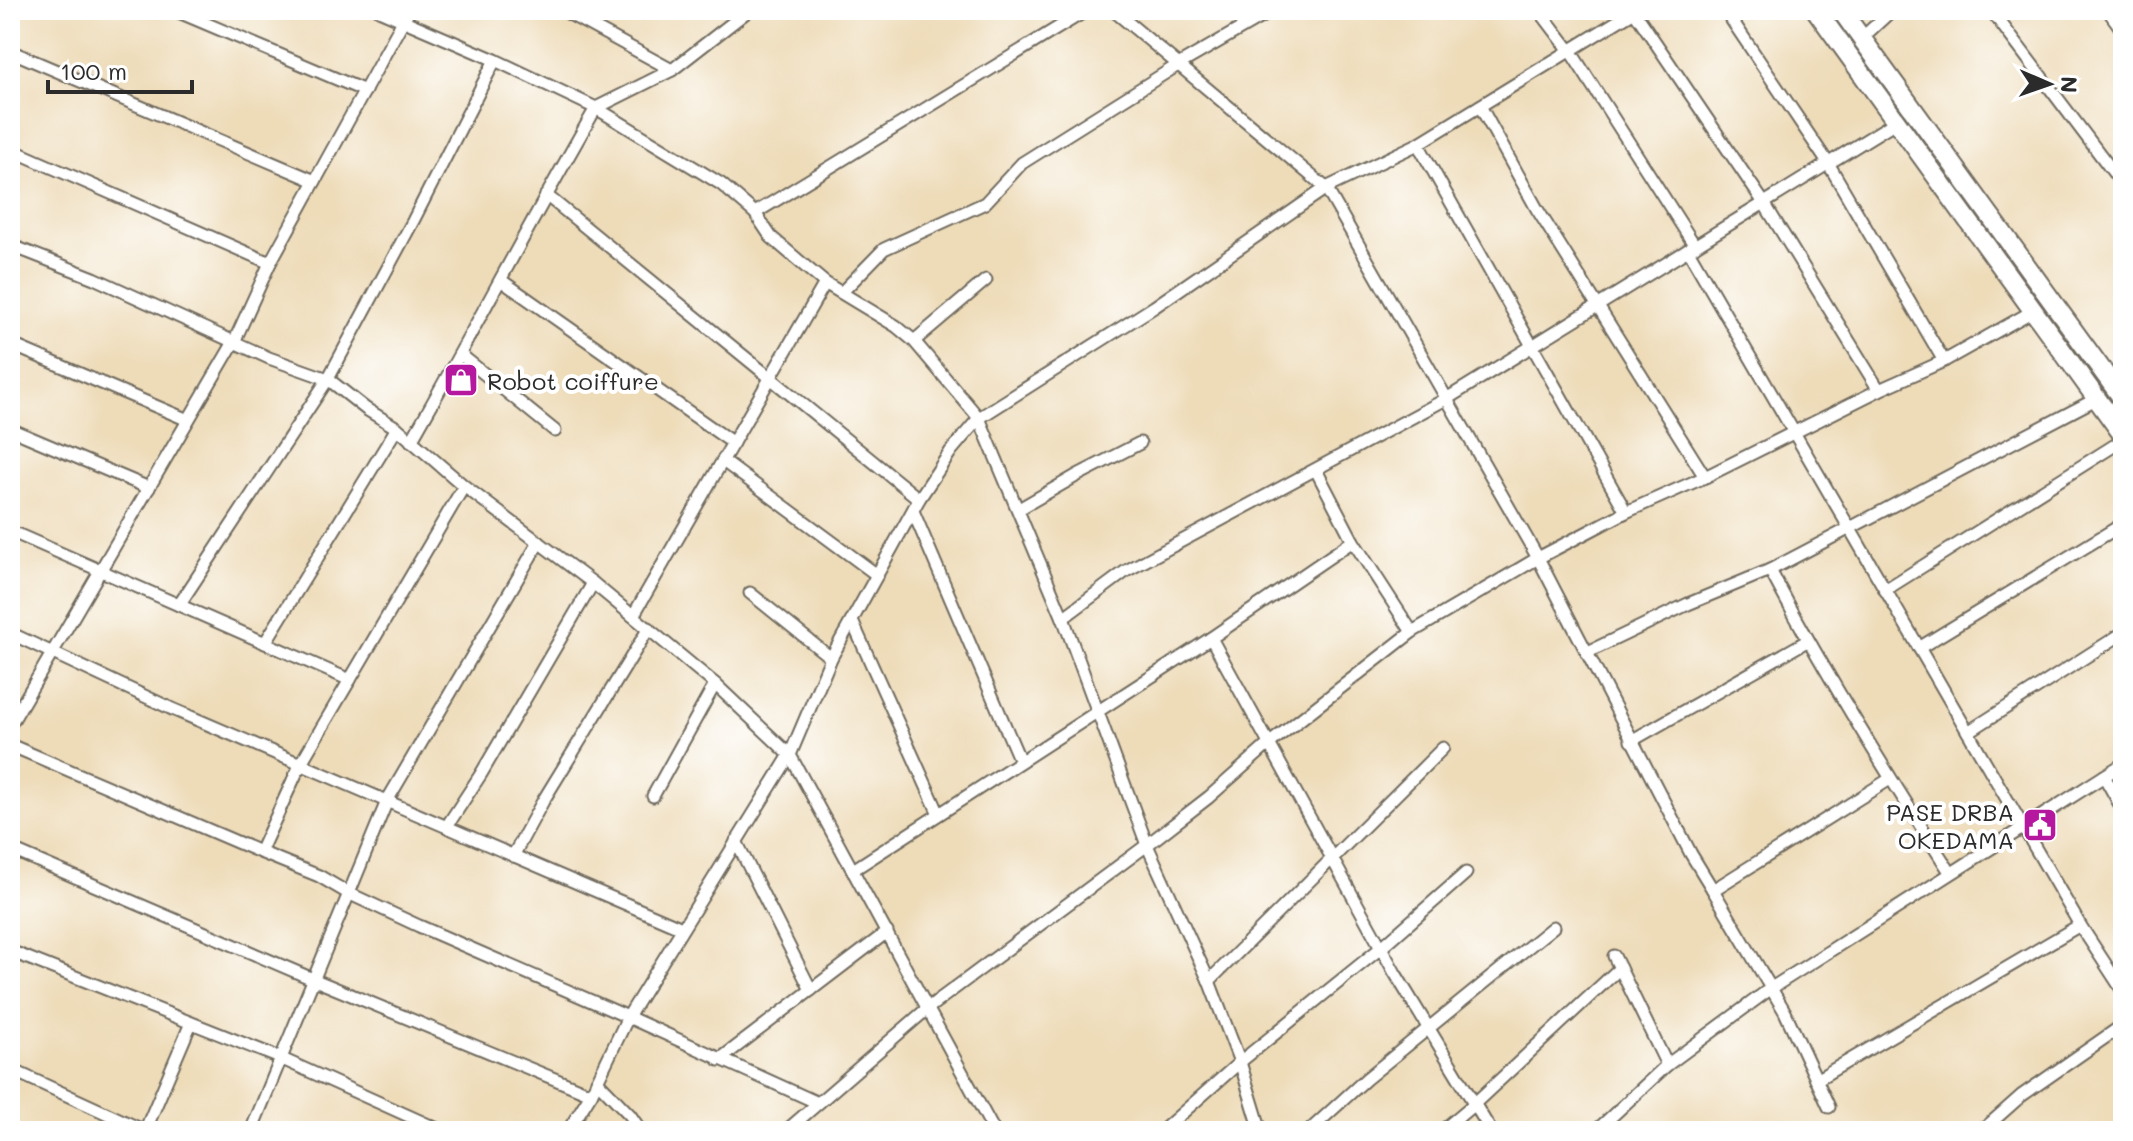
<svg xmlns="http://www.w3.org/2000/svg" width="2133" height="1141" font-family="Mali,sans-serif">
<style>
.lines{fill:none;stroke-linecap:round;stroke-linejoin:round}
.stream{stroke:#59c0d6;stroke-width:3}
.minor-casing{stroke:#6f695d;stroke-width:15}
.primary-casing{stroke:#6f695d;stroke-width:22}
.minor{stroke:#fff;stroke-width:11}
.primary{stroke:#fff;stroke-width:18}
.labels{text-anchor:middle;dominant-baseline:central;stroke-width:8;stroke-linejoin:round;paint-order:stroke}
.poi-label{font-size:24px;fill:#2b2b2b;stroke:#fff;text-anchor:start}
</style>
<rect width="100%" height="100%" fill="#fff"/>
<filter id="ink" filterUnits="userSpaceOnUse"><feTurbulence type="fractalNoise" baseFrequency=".0125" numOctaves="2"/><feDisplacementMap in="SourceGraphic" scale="16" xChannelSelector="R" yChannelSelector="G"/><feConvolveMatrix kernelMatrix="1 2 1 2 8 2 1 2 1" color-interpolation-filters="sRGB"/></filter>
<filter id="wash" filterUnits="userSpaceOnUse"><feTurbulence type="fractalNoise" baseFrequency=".006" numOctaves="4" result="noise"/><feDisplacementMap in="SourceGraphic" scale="32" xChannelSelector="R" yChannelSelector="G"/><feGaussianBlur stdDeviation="1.8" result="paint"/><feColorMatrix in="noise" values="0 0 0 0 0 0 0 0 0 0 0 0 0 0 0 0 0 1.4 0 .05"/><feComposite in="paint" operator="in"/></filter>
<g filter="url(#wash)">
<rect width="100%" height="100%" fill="#eedcb9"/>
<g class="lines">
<polyline class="stream" points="2115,1131 2123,1128"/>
</g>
</g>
<g filter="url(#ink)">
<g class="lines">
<g class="minor-casing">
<g id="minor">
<polyline points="174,10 365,91"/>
<polyline points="379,10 495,60 596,108 672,70 749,10"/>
<polyline points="562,10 672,70"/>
<polyline points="1113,10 1326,188 1538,558 1691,854 1713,890 1890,779"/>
<polyline points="1539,10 1571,52 1695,246"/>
<polyline points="1725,10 1828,163 1944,361"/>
<polyline points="1991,10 2123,185"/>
<polyline points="2108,10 2123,31"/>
<polyline points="1634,11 1764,203 1879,390"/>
<polyline points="2114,18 2123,10"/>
<polyline points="1862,38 1892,10"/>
<polyline points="10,51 315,181"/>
<polyline points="1480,106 1537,209 1705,477"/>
<polyline points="1418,144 1626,512"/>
<polyline points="10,149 270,263"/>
<polyline points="546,195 919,499"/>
<polyline points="755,213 1087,10"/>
<polyline points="10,245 94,278 269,358 328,379 366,409 397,428 464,486 593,583 715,684 790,755 994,1131"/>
<polyline points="1688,250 2080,925 2123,991"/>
<polyline points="502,281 733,443"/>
<polyline points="843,291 884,249 985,203 1022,163 1178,65 1273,10"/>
<polyline points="914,341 986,280"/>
<polyline points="10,344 188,420"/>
<polyline points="461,355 555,431"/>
<polyline points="10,429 149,488"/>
<path d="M411,441C474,331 532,218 596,108L721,184L755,213L771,237L806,267L825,283L896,326L914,341L979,418L1063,618L1147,845L1209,981L1240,1062L1261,1131"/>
<polyline points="723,461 877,575"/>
<polyline points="1316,470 1353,541 1412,632"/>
<polyline points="1019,509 1076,476 1140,443"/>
<polyline points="913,511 1020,761"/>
<polyline points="10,531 350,680"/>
<path d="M1770,570C1825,674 1887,774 1950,872"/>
<polyline points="1885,590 2123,440"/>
<polyline points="750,593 831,658"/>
<polyline points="179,605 328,379 413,221 495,60"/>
<polyline points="633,616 825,283"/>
<polyline points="1063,618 1126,571 1448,398 1897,121"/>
<polyline points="852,621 939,814"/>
<polyline points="10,633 170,708 682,928"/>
<polyline points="1211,638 1395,973 1491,1131"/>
<polyline points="265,643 397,428"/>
<polyline points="1919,648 2123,524"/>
<polyline points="1588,652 1688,604 1770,570 2096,399"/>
<polyline points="10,725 234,342 270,263 409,10"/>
<polyline points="1968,732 2123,633"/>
<polyline points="1631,741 1807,641"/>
<polyline points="10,745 260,852 319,876 348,893 419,926 628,1017 818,1103"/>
<polyline points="2104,776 2123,810"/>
<polyline points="653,796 715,684"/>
<polyline points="447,826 481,774 593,583"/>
<polyline points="736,841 811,990"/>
<polyline points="10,849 315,980 591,1094"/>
<polyline points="260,852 301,763 464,486"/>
<polyline points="513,856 543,801 649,628"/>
<polyline points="853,870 1211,638 1353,541"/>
<polyline points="1713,890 1785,1012 1829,1107"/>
<polyline points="10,951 280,1058 442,1131"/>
<polyline points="1614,956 1667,1065"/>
<polyline points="1209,981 1443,748"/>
<polyline points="719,1060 887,932"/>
<polyline points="10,1069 145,1131"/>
<polyline points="1816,1080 2080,925"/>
<polyline points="597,1081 630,1115 641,1131"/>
<polyline points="1985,1128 2021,1096 2123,1025"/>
<polyline points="145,1131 191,1023"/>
<polyline points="251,1131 387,801 539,542"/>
<polyline points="568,1131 591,1094 628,1017 790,755 831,658 919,499 951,451 979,418 1154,307 1326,188 1418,144 1636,10"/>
<polyline points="786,1131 928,1008 1147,845 1209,797 1270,743 1412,632 1538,558 1626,512 1705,477 1879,390 1944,361 2033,311"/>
<polyline points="1162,1131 1240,1062 1382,947 1466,873"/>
<polyline points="1309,1131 1366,1079 1553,927"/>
<polyline points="1442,1131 1474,1104 1620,968"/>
<polyline points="1596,1131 1667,1065 1770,989 2123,764"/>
</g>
</g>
<g class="primary-casing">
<g id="primary">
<polyline points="1816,10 2123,435"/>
<polyline points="1841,10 2123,399"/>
</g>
</g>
<use href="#minor" class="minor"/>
<use href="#primary" class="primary"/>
</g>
</g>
<defs>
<g id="shop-square" transform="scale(1.8)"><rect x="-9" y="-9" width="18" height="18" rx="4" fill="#b5179e" stroke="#fff"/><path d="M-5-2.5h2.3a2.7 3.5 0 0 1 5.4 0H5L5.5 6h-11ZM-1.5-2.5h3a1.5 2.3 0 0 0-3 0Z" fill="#fff"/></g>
<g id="civic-square" transform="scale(1.8)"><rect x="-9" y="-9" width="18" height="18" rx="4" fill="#b5179e" stroke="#fff"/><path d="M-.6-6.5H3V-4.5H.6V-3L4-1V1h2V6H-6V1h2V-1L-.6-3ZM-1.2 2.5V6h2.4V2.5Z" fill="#fff"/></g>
</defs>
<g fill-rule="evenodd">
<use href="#shop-square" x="461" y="380"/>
<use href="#civic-square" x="2040" y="825"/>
</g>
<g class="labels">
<g class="poi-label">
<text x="487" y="380">Robot coiffure</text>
<text x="2014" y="811" text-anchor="end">PASE DRBA<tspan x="2014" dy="28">OKEDAMA</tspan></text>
</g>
</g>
<rect width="2133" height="1141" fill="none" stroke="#fff" stroke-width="40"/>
<g transform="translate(2049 84) rotate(92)" stroke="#ffffff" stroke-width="6" paint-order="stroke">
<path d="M0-6L14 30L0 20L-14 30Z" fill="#2b2b2b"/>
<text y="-12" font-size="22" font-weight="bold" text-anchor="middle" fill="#2b2b2b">N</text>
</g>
<path d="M48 80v12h144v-12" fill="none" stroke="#2b2b2b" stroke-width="4"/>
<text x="60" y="80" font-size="24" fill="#2b2b2b" stroke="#ffffff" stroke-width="6" paint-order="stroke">100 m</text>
</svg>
